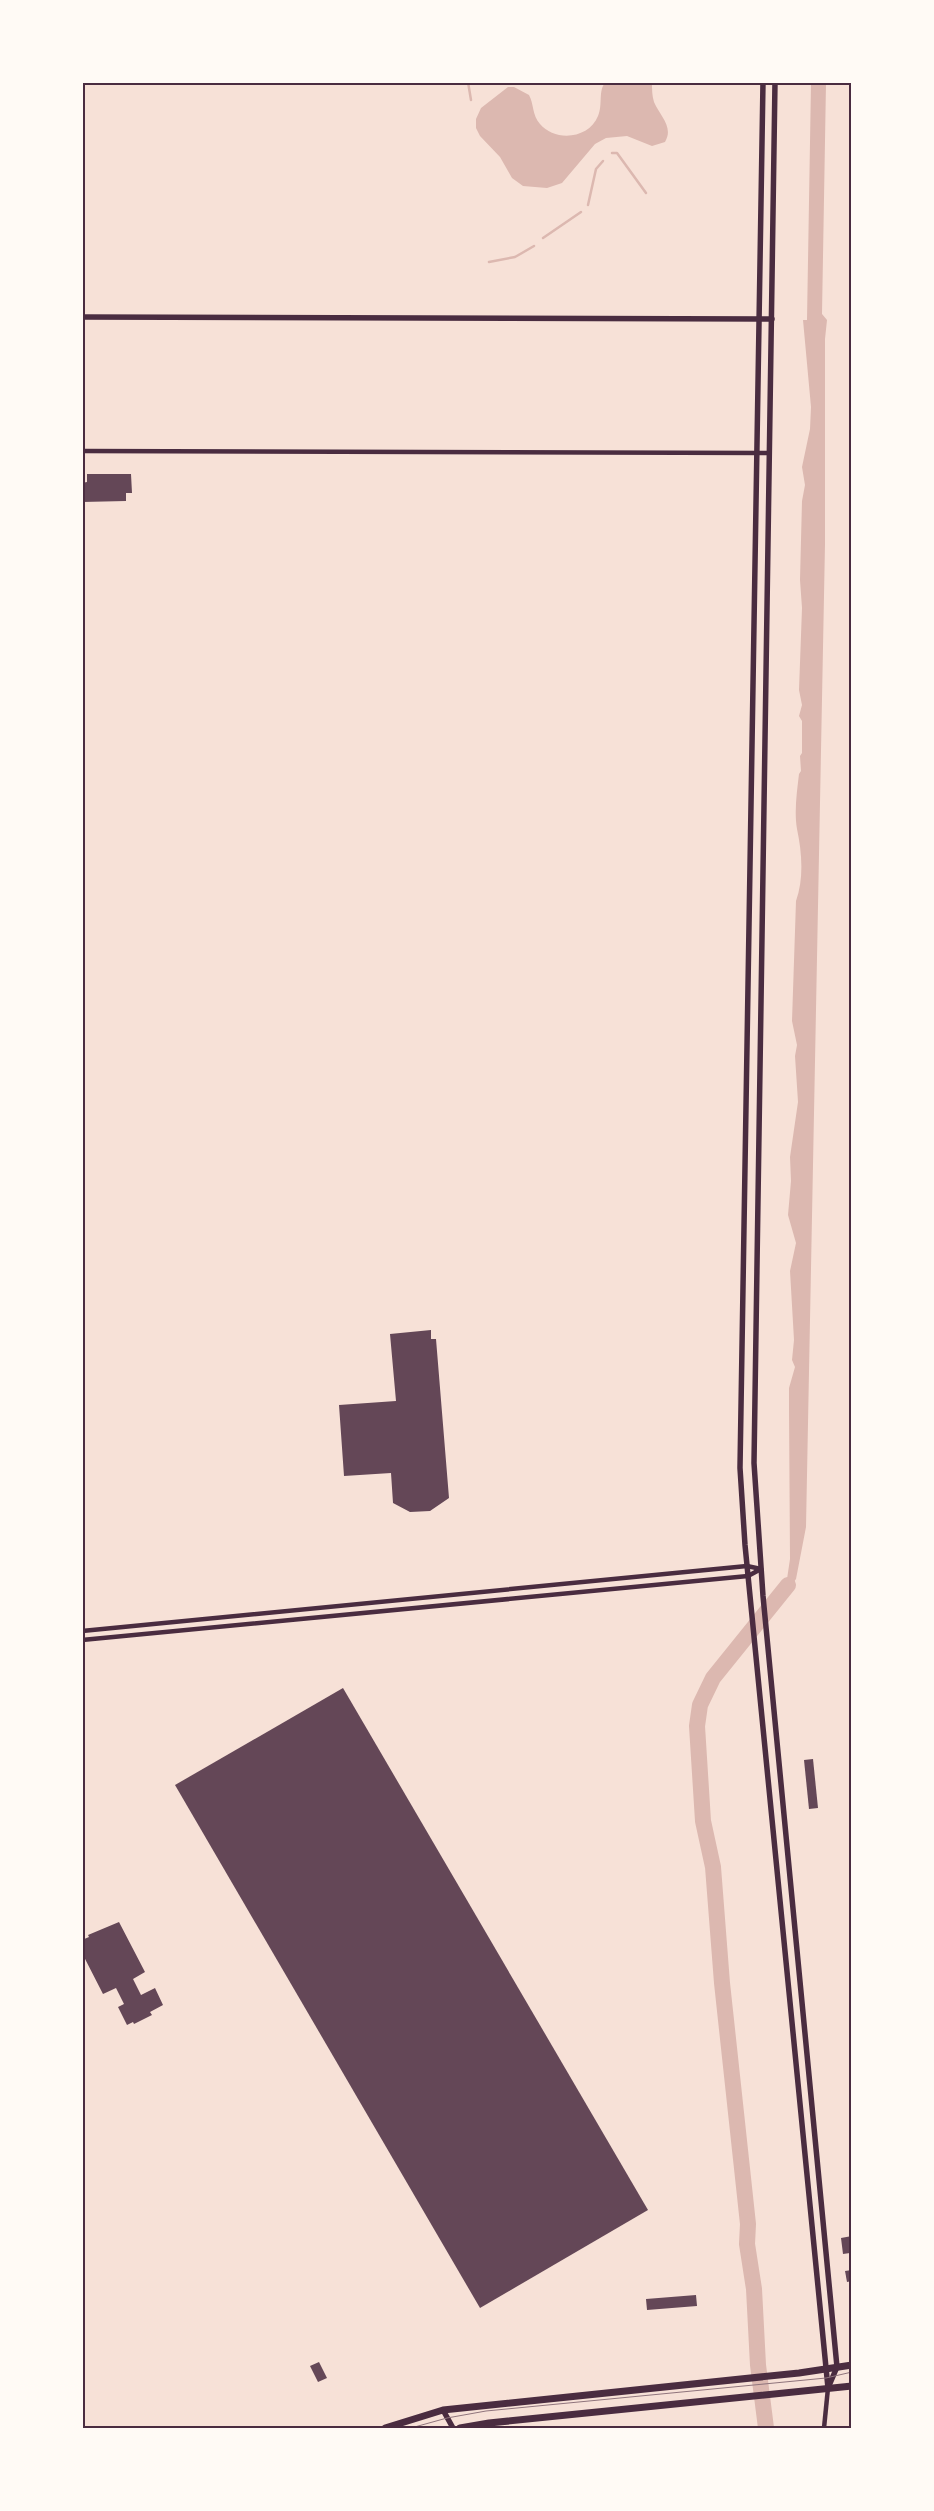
<svg xmlns="http://www.w3.org/2000/svg" width="934" height="2511" font-family="'Alegreya Sans',sans-serif">
<style>
.water{fill:#dcb8b0}
.lines{fill:none;stroke-linecap:round;stroke-linejoin:round}
.stream{stroke:#dcb8b0;stroke-width:2.5}
.river{stroke:#dcb8b0;stroke-width:16}
.building{fill:#644757}
.minor{stroke:#4a2c40;stroke-width:4.5}
.tertiary{stroke:#4a2c40;stroke-width:5.5}
.primary{stroke:#4a2c40;stroke-width:7}
.tram{stroke:#8f747c;stroke-width:1}
.neatline{fill:none;stroke:#4a2c40;stroke-width:2}
</style>
<rect width="100%" height="100%" fill="#f7e1d7"/>
<g class="water">
<path d="M605,83H652C652,89 652,96 654,102C660,116 674,127 665,142L652,146L627,136L606,138L595,144L562,183L547,188L523,186L512,178L500,157L480,136L476,128V119L481,108L508,87H514L529,95C534,104 532,115 540,124C555,142 589,139 598,116C603,105 598,91 605,83Z"/>
<path d="M826,83L822,314L827,320L825,339V544L806,1527L796,1579L777,1605L774,1593L787,1579L790,1559L789,1408V1388L795,1367L792,1360L794,1340L790,1271L796,1243L788,1215L791,1181L790,1157L798,1102L795,1056L797,1045L792,1021L796,901C804,879 802,852 797,829C794,812 797,791 799,774L801,771L800,756L802,753V721L799,716L802,705L799,690L802,608L800,580L802,501L805,485L802,467L810,429L811,407L803,320H807L811,83Z"/>
</g>
<g class="lines">
<g class="stream">
<polyline points="468,82 471,100"/>
<polyline points="612,153 617,153 646,193"/>
<polyline points="588,205 596,169 603,161"/>
<polyline points="543,238 581,212"/>
<polyline points="489,262 515,257 534,246"/>
</g>
<polyline class="river" points="766,2428 758,2365 754,2289 747,2244 748,2224 722,1983 713,1867 703,1821 697,1726 700,1705 713,1678 788,1585"/>
</g>
<g class="building">
<polygon points="87,474 131,474 132,493 126,493 126,501 82,502 82,483 87,482"/>
<polygon points="431,1330 431,1339 436,1339 449,1498 430,1511 410,1512 393,1503 391,1473 344,1476 339,1405 396,1401 390,1334"/>
<polygon points="343,1688 648,2210 480,2308 175,1785"/>
<polygon points="813,1759 818,1808 809,1809 804,1760"/>
<polygon points="119,1922 145,1972 133,1979 141,1995 155,1988 163,2005 150,2012 152,2015 134,2024 133,2022 127,2025 118,2007 124,2004 116,1988 103,1994 82,1953 82,1940 89,1937 88,1935"/>
<polygon points="852,2236 852,2259 850,2259 850,2253 843,2254 841,2238"/>
<polygon points="852,2270 852,2281 847,2282 845,2271"/>
<polygon points="696,2295 697,2306 647,2310 646,2299"/>
<polygon points="319,2362 327,2378 318,2382 310,2366"/>
</g>
<g class="lines">
<g class="minor">
<polyline points="82,451 769,453"/>
<polyline points="82,1631 747,1566 761,1569"/>
<polyline points="82,1640 748,1576 761,1569"/>
<polyline points="824,2428 828,2388"/>
</g>
<g class="tertiary">
<polyline points="763,82 740,1468 745,1545 828,2388"/>
<polyline points="775,82 754,1463 763,1596 837,2367 828,2388"/>
<polyline points="82,317 772,319"/>
<polyline points="443,2410 453,2428"/>
</g>
<g class="primary">
<polyline points="385,2428 443,2410 799,2373 852,2365"/>
<polyline points="460,2428 489,2423 852,2386"/>
</g>
<polyline class="tram" points="411,2428 447,2418 486,2411 826,2378 852,2372"/>
</g>
<rect width="934" height="2511" fill="none" stroke="#fffaf5" stroke-width="168"/>
<rect x="84" y="84" width="766" height="2343" class="neatline"/>
</svg>
